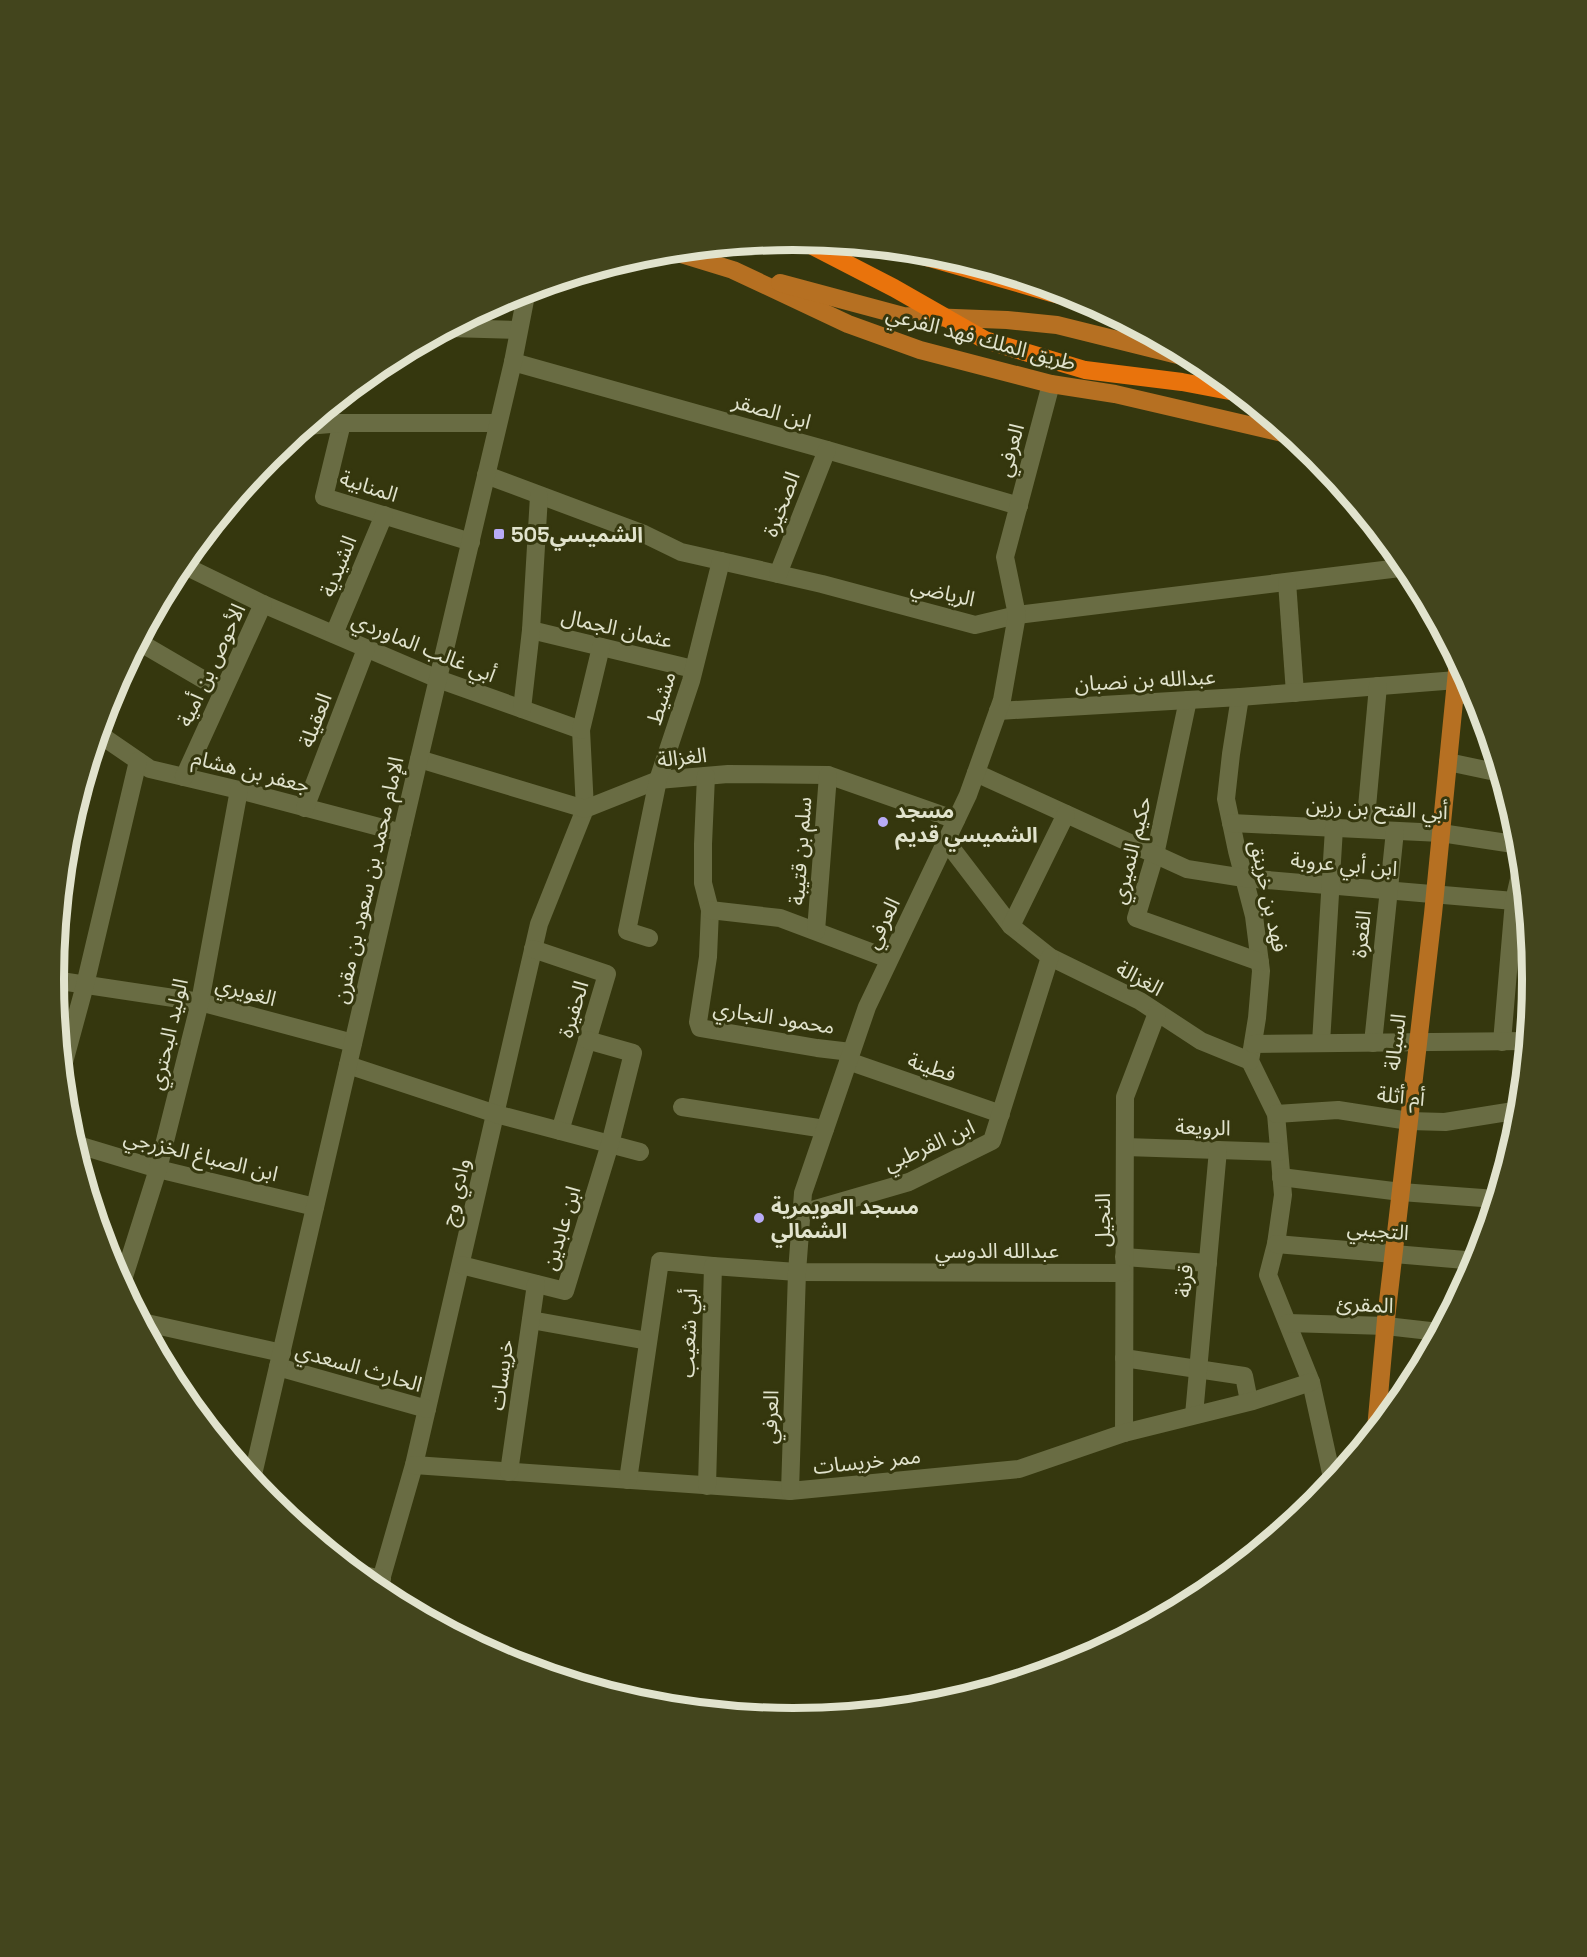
<svg xmlns="http://www.w3.org/2000/svg" width="1587" height="1957" font-family="'Space Grotesk','Noto Sans Arabic',sans-serif">
<style>
.lines{fill:none;stroke-linecap:round;stroke-linejoin:round}
.minor{stroke:#696c43;stroke-width:18}
.major{stroke:#b67022;stroke-width:18}
.highway{stroke:#e9730c;stroke-width:18}
.poi-dot{fill:#b8abf7;stroke:#35370e;stroke-width:2}
.labels{text-anchor:middle;dominant-baseline:central;stroke-width:6;stroke-linejoin:round;paint-order:stroke}
.street-label{font-size:21px;fill:#e1e3cd;stroke:#35370e}
.poi-label{font-size:21px;font-weight:bold;fill:#e1e3cd;stroke:#35370e;text-anchor:start}
.rim{fill:none;stroke:#e1e3cd;stroke-width:8}
</style>
<rect width="100%" height="100%" fill="#35370e"/>
<g class="lines">
<g class="minor">
<polyline points="449,328 518,330"/>
<polyline points="513,362 827,450 1019,506"/>
<polyline points="342,423 324,497 471,542"/>
<polyline points="307,426 342,423 498,423"/>
<polyline points="486,475 644,534 681,552 822,584 975,625 1017,615 1408,567"/>
<polyline points="181,564 263,604 438,679 581,730 585,809 539,924 414,1465 378,1590"/>
<polyline points="778,574 827,450"/>
<polyline points="1287,582 1295,693"/>
<polyline points="531,630 693,669"/>
<polyline points="334,634 384,515"/>
<polyline points="139,642 223,691"/>
<polyline points="1455,693 1478,698"/>
<polyline points="1240,697 1231,754 1226,799 1237,851 1254,916 1261,971 1257,1018 1250,1061 1276,1114 1283,1195 1276,1244 1268,1275 1311,1382 1333,1482"/>
<polyline points="1188,700 1155,855 1136,918 1260,962"/>
<polyline points="522,709 531,630 539,496"/>
<polyline points="998,711 1240,697 1457,680"/>
<polyline points="581,730 601,647"/>
<polyline points="99,734 150,769 239,790 402,833"/>
<polyline points="419,759 585,809 658,780 728,774 828,775 956,820"/>
<polyline points="1448,762 1500,773"/>
<polyline points="976,773 1187,869 1244,878 1514,901"/>
<polyline points="706,776 703,844 703,883 710,910 708,957 698,1022 700,1028 817,1048 851,1052"/>
<polyline points="184,777 263,604"/>
<polyline points="305,808 366,649"/>
<polyline points="1231,823 1441,833 1520,845"/>
<polyline points="1365,829 1378,686"/>
<polyline points="946,841 1011,926 1050,957 1140,1001 1201,1041 1250,1061"/>
<polyline points="710,910 780,918 889,959"/>
<polyline points="1011,926 1066,814"/>
<polyline points="816,931 828,775"/>
<polyline points="649,938 627,931 658,780 691,681 721,561"/>
<polyline points="533,949 607,974 560,1131"/>
<polyline points="54,980 200,1002 353,1043"/>
<polyline points="1502,1042 1514,901 1522,866"/>
<polyline points="1321,1043 1334,828"/>
<polyline points="1373,1043 1395,831"/>
<polyline points="1253,1044 1527,1041"/>
<polyline points="848,1061 1001,1114"/>
<polyline points="348,1065 496,1114 640,1152"/>
<polyline points="63,1066 85,985 138,761"/>
<polyline points="682,1107 825,1129"/>
<polyline points="1276,1114 1338,1110 1409,1121 1445,1122 1520,1110"/>
<polyline points="75,1144 158,1169 315,1207"/>
<polyline points="1125,1147 1279,1152"/>
<polyline points="1281,1177 1401,1192 1496,1199"/>
<polyline points="802,1213 909,1182 992,1141 1050,957"/>
<polyline points="1276,1244 1477,1261"/>
<polyline points="1124,1257 1208,1263"/>
<polyline points="461,1265 565,1291 610,1144 633,1053 587,1040"/>
<polyline points="122,1283 158,1169 200,1002 239,790"/>
<polyline points="531,1320 648,1341"/>
<polyline points="142,1322 282,1353"/>
<polyline points="1288,1323 1386,1326 1439,1332"/>
<polyline points="1124,1358 1244,1376 1249,1401"/>
<polyline points="278,1367 427,1409"/>
<polyline points="1194,1415 1218,1150"/>
<polyline points="1124,1433 1125,1097 1157,1013"/>
<polyline points="414,1465 790,1491 1019,1469 1124,1433 1253,1401 1311,1382"/>
<polyline points="509,1472 536,1284"/>
<polyline points="252,1479 419,759 513,362 527,290"/>
<polyline points="628,1480 660,1261 713,1266"/>
<polyline points="707,1486 713,1266 797,1272 1124,1273"/>
<polyline points="790,1491 797,1272 803,1193 867,1007 968,795 1002,700 1017,615 1005,557 1051,384"/>
<polyline points="359,1574 382,1579"/>
</g>
<g class="major">
<polyline points="671,251 733,270 848,324 920,350 1051,384 1115,394 1291,435"/>
<polyline points="780,283 903,316 1007,320 1057,325 1198,360"/>
<polyline points="1376,1429 1386,1319 1433,914 1458,661"/>
</g>
<g class="highway">
<polyline points="799,239 894,288 985,340 1085,370 1182,382 1240,393"/>
<polyline points="902,250 1052,293 1088,302"/>
</g>
</g>
<g class="poi-dot">
<rect x="493" y="528" width="12" height="12" rx="3"/>
<circle cx="883" cy="822" r="6"/>
<circle cx="759" cy="1218" r="6"/>
</g>
<g class="labels">
<g class="street-label">
<text transform="translate(981 338) rotate(15)">طريق الملك فهد الفرعي</text>
<text transform="translate(772 411) rotate(16)">ابن الصقر</text>
<text transform="translate(1010 450) rotate(-75)">العرفي</text>
<text transform="translate(369 486) rotate(18)">المنابية</text>
<text transform="translate(781 504) rotate(-69)">الصخيرة</text>
<text transform="translate(338 566) rotate(-68)">الشيدية</text>
<text transform="translate(943 592) rotate(13)">الرياضي</text>
<text transform="translate(617 628) rotate(13)">عثمان الجمال</text>
<text transform="translate(424 647) rotate(22)">أبي غالب الماوردي</text>
<text transform="translate(211 665) rotate(-65)">الأحوص بن أمية</text>
<text transform="translate(1145 680) rotate(-3)">عبدالله بن نصبان</text>
<text transform="translate(661 698) rotate(-73)">مشيط</text>
<text transform="translate(315 720) rotate(-69)">العقيلة</text>
<text transform="translate(682 757) rotate(-6)">الغزالة</text>
<text transform="translate(251 771) rotate(14)">جعفر بن هشام</text>
<text transform="translate(1377 808) rotate(3)">أبي الفتح بن رزين</text>
<text transform="translate(1131 850) rotate(-76)">حكيم النميري</text>
<text transform="translate(800 851) rotate(-86)">سلم بن قتيبة</text>
<text transform="translate(1344 864) rotate(5)">ابن أبي عروبة</text>
<text transform="translate(368 880) rotate(-77)">الإمام محمد بن سعود بن مقرن</text>
<text transform="translate(1269 896) rotate(78)">فهد بن خرينق</text>
<text transform="translate(882 923) rotate(-64)">العرفي</text>
<text transform="translate(1361 934) rotate(-84)">القعرة</text>
<text transform="translate(1140 978) rotate(29)">الغزالة</text>
<text transform="translate(246 991) rotate(15)">الغويري</text>
<text transform="translate(573 1009) rotate(-73)">الحفيرة</text>
<text transform="translate(774 1017) rotate(9)">محمود النجاري</text>
<text transform="translate(168 1034) rotate(-77)">الوليد البحتري</text>
<text transform="translate(1395 1042) rotate(-83)">السبالة</text>
<text transform="translate(932 1067) rotate(19)">فطينة</text>
<text transform="translate(1401 1096) rotate(6)">أم أثلة</text>
<text transform="translate(1203 1127) rotate(2)">الرويعة</text>
<text transform="translate(929 1145) rotate(-24)">ابن القرطبي</text>
<text transform="translate(201 1155) rotate(14)">ابن الصباغ الخزرجي</text>
<text transform="translate(455 1192) rotate(-77)">وادي وج</text>
<text transform="translate(1102 1220) rotate(-90)">النجيل</text>
<text transform="translate(561 1228) rotate(-73)">ابن عابدين</text>
<text transform="translate(1378 1230) rotate(5)">التجيبي</text>
<text x="997" y="1250">عبدالله الدوسي</text>
<text transform="translate(1184 1281) rotate(-85)">قرنة</text>
<text transform="translate(1365 1304) rotate(3)">المقرئ</text>
<text transform="translate(688 1333) rotate(-88)">أبي شعيب</text>
<text transform="translate(359 1367) rotate(16)">الحارث السعدي</text>
<text transform="translate(501 1375) rotate(-82)">خريسات</text>
<text transform="translate(770 1417) rotate(-88)">العرفي</text>
<text transform="translate(867 1461) rotate(-6)">ممر خريسات</text>
</g>
<g class="poi-label">
<text x="511" y="534">الشميسي505</text>
<text x="895" y="810">مسجد<tspan x="895" dy="24">الشميسي قديم</tspan></text>
<text x="771" y="1206">مسجد العويمرية<tspan x="771" dy="24">الشمالي</tspan></text>
</g>
</g>
<path d="M0 0H1587V1957H0ZM64 979a729 729 0 1 1 1458 0a729 729 0 1 1-1458 0Z" fill="#43451d" fill-rule="evenodd"/>
<path class="rim" d="M64 979a729 729 0 1 1 1458 0a729 729 0 1 1-1458 0Z"/>
</svg>
